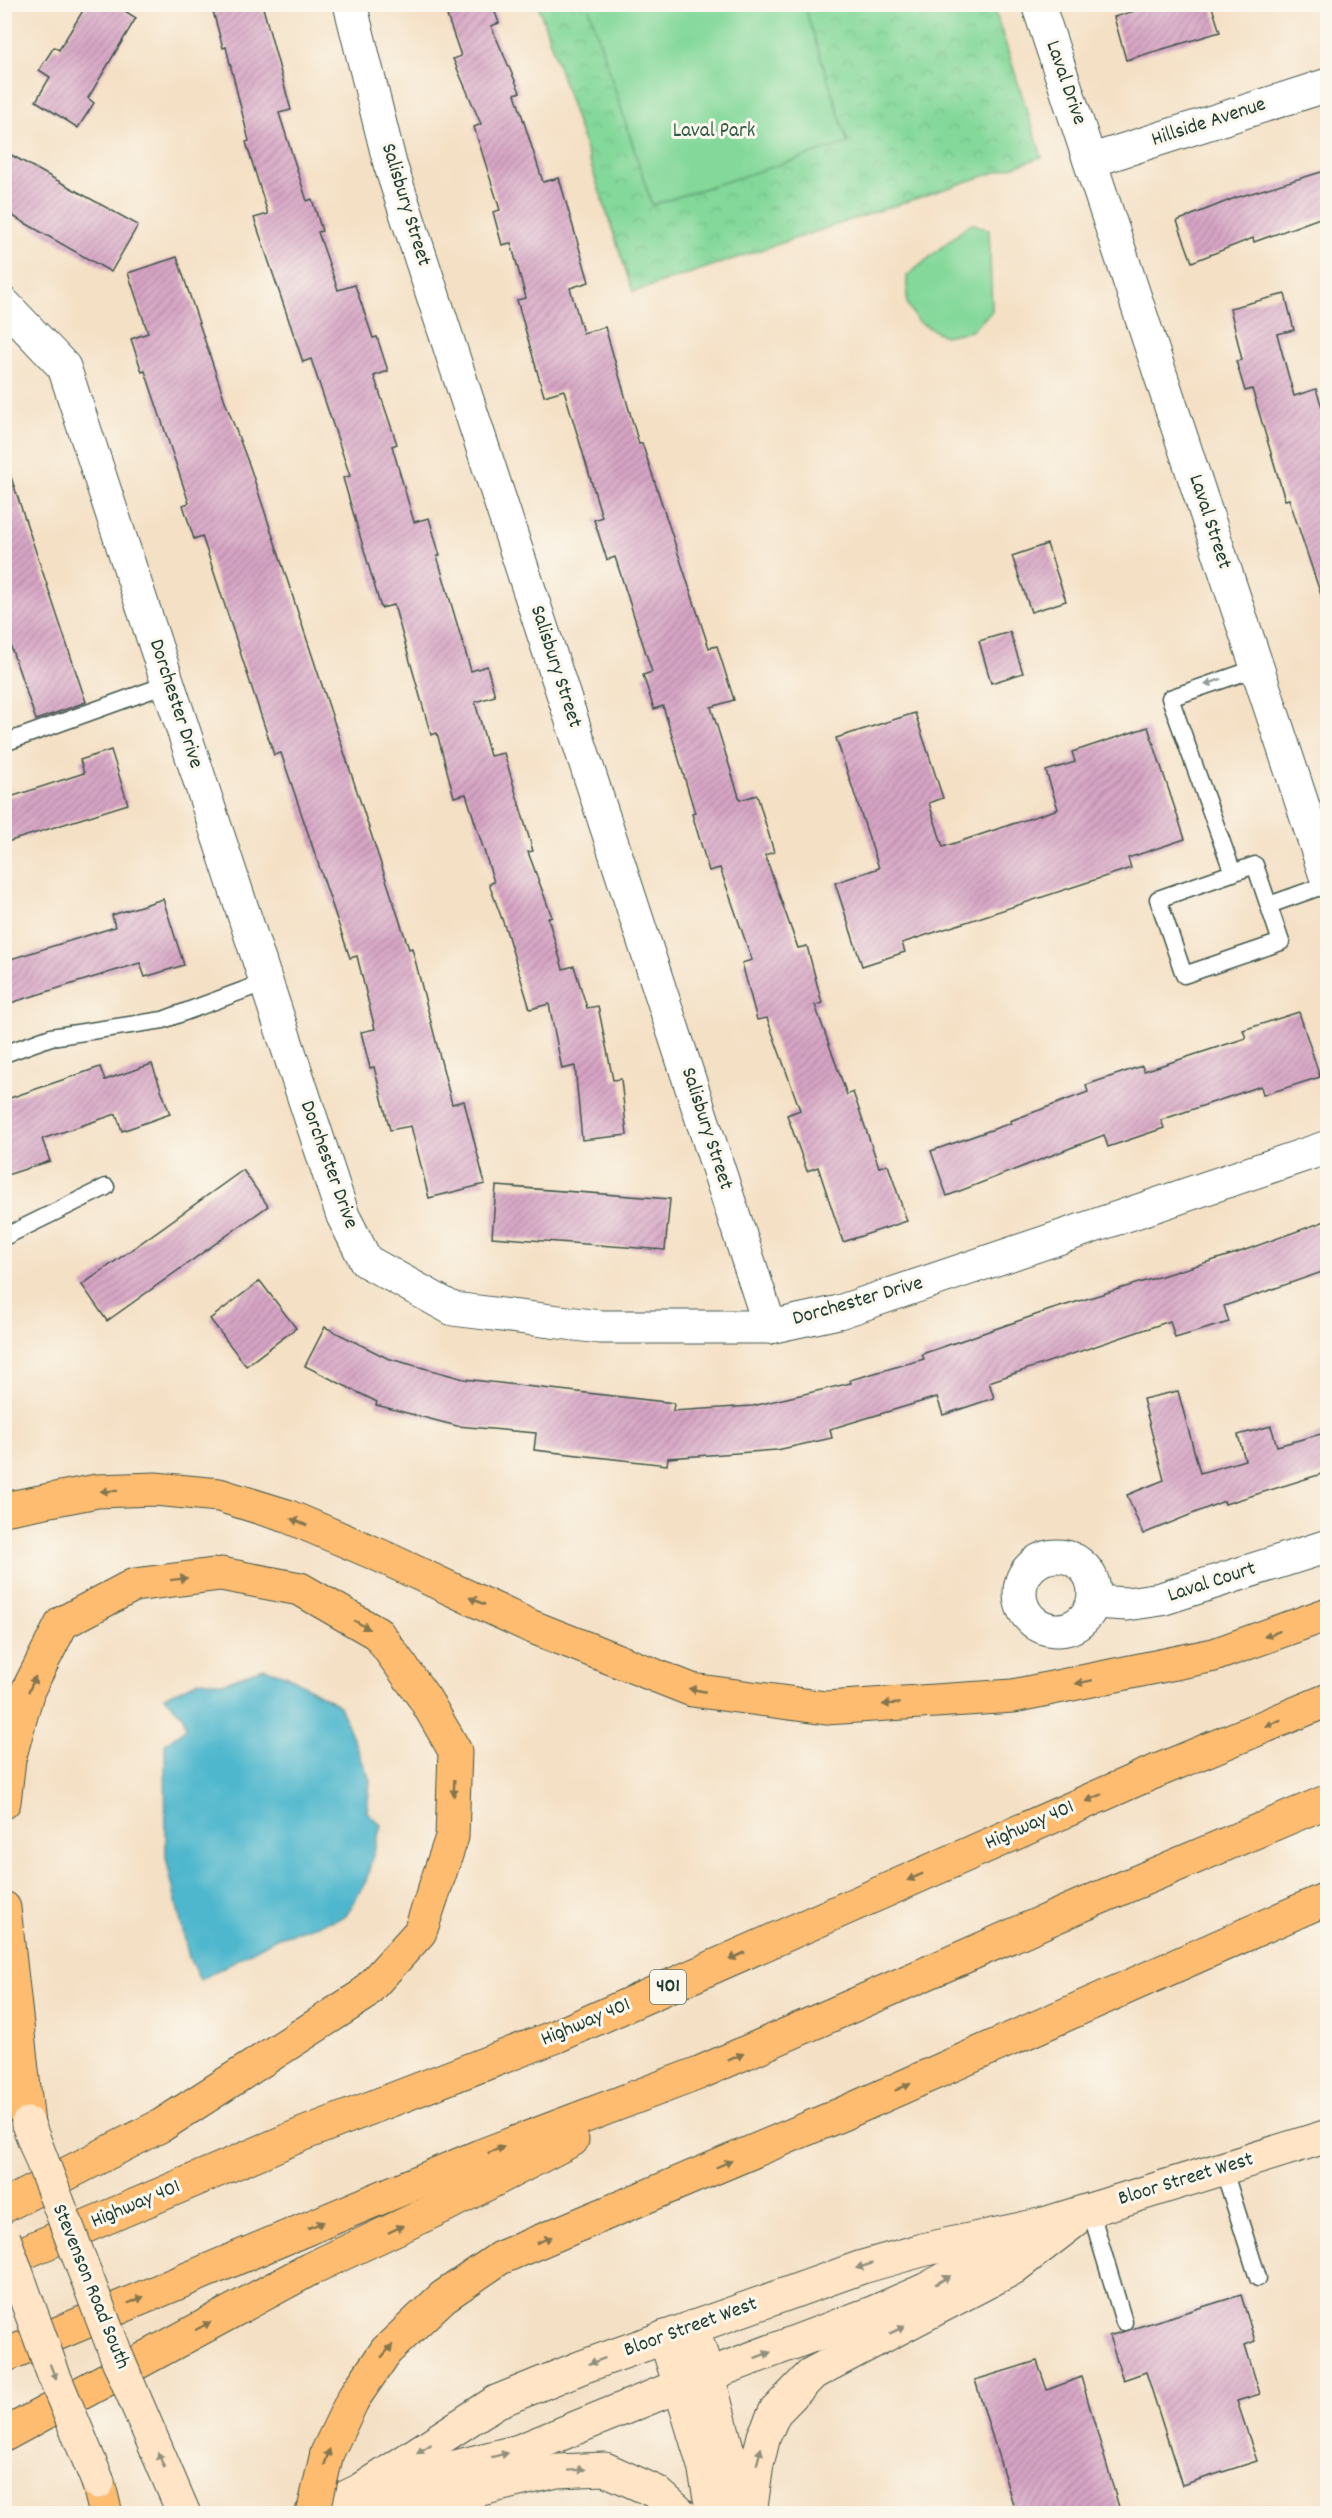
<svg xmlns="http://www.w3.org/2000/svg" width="1332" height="2518" font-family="Dekko,sans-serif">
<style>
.park{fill:url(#park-crowns);stroke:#518a67;stroke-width:1.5}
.pitch{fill:#83d89a;stroke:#518a67;stroke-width:1.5}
.water{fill:#4fb7cd;stroke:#377a80;stroke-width:1.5}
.building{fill:url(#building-hatch)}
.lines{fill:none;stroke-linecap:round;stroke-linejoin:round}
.service-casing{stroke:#3f554a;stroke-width:19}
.minor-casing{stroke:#3f554a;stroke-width:35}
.secondary-casing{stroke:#3f554a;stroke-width:35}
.motorway-casing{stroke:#3f554a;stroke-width:35}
.service{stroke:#fff;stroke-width:16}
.minor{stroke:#fff;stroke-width:33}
.secondary{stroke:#ffe4c6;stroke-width:33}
.motorway{stroke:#febc70;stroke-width:33}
.secondary-bridge-casing{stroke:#3f554a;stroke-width:35;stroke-linecap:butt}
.motorway-bridge-casing{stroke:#3f554a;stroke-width:35;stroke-linecap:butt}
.secondary-bridge{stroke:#ffe4c6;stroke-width:33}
.motorway-bridge{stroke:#febc70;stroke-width:33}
.oneway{fill:#8f9e9a}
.oneway2{fill:#83764f}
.oneway3{fill:#8f907d}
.labels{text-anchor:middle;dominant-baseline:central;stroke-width:6;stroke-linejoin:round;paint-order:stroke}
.shield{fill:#fbf7ec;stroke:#61756b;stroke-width:1.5}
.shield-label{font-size:20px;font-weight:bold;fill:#1f3d34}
.street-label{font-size:21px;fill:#1f3d34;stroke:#fbf7ec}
.park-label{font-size:21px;fill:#335c48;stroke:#fbf7ec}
</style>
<defs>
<pattern id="park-crowns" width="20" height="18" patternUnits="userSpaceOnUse" patternTransform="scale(1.5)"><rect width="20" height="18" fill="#83d89a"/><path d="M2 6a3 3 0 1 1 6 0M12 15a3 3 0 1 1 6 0" fill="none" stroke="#71ba85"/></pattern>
<pattern id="building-hatch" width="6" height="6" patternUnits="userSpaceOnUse" patternTransform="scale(1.5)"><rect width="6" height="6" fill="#d7a4c5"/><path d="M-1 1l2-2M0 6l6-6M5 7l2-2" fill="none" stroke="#ae87a1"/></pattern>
</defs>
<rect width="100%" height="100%" fill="#fbf7ec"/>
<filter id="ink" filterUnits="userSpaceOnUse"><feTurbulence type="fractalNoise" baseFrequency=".0167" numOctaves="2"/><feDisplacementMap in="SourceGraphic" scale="12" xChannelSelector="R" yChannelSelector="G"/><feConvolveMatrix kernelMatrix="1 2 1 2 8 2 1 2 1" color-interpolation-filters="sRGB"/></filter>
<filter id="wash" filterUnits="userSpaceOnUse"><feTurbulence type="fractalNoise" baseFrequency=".008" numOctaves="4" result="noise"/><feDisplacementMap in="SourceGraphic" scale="24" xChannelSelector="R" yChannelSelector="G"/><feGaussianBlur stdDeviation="1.35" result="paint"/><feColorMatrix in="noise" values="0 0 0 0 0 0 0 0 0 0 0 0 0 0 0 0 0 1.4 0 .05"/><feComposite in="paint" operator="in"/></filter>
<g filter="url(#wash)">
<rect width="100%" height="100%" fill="#f4e0c5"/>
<polygon class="park" points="538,5 993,5 1042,157 633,292"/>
<g class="pitch">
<polygon points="588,5 804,5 848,143 652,205"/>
<polygon points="971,223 989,230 992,311 971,331 944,336 917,321 907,303 907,276"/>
</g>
<polygon class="water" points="263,1668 288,1676 340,1706 370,1780 367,1812 381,1825 366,1881 346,1916 276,1938 200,1980 189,1958 166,1858 165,1744 186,1728 183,1716 164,1697 201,1680 223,1683"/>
<g id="blocks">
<g class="building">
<polygon points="87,4 114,4 136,18 88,98 94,103 78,128 36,101 50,77 39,70 54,47 59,50"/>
<polygon points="211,4 262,4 291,110 279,113 307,201 312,199 322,231 318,232 338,290 355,285 373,338 377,337 388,371 374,376 397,444 392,446 414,522 429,518 440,556 437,556 471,671 487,666 495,696 475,702 490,756 504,753 533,851 528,852 552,917 548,918 563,969 574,966 587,1008 598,1006 613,1080 621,1079 627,1135 582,1140 575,1066 562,1069 549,1004 530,1009 506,930 489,884 494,882 466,794 454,797 437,733 431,735 394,605 381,608 343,478 350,476 311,359 303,362 254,218 268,214 246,142 249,141 226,47 223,48"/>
<polygon points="443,4 492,4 499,23 491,26 520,92 515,94 543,182 559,178 589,282 570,288 583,333 605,327 639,444 642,443 709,648 717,646 734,700 711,707 740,800 757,795 774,852 765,855 798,948 807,946 822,1003 815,1005 847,1095 853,1092 879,1167 888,1165 907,1221 843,1242 818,1167 807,1171 787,1115 800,1110 767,1018 757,1020 742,963 752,960 720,868 709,871 692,814 695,813 663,706 654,709 643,675 652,672 615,557 607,560 594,520 602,517 564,390 544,396 517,300 526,298 511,243 502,245 493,212 500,210 474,127 481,124 453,59 461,56"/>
<polygon points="1158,4 1211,4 1220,32 1126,60 1114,17"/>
<polygon points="4,151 138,225 111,272 4,211"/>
<polygon points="1328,170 1328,215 1254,242 1253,238 1192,262 1177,221 1235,198"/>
<polygon points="177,257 226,404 250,467 409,949 412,948 452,1104 464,1101 485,1184 429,1198 411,1126 390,1130 374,1067 370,1068 361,1032 375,1029 357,956 350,958 281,753 274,755 202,536 194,539 183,505 189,503 145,371 142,372 131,339 148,333 128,273"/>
<polygon points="1285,294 1294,330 1277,334 1294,396 1316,389 1328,425 1328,600 1323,601 1289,499 1285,500 1252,389 1245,391 1236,361 1242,360 1230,308"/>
<polygon points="4,471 9,471 86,702 36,720 4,627"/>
<polygon points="1047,544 1066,601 1031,612 1012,556"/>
<polygon points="1010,632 1023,673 991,683 979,641"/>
<polygon points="915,713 943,798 929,803 943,847 1058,809 1046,771 1075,762 1072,752 1148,727 1185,839 1128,858 1131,868 902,943 905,952 862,966 835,883 879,868 836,738"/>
<polygon points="111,750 128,804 4,843 4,799 84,773 80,760"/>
<polygon points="163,899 184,965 145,977 140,963 4,1005 4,961 115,927 112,915"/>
<polygon points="1299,1012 1320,1077 1263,1095 1261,1086 1161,1120 1164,1128 1108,1147 1104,1135 947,1196 931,1151 1011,1123 1010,1121 1088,1092 1086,1085 1142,1066 1144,1071 1246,1038 1243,1030"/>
<polygon points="152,1064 170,1114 122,1131 116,1114 42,1139 50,1161 4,1176 4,1100 100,1067 105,1080"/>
<polygon points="243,1170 268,1206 107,1321 82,1285"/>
<polygon points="496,1186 670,1199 665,1250 492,1237"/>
<polygon points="1328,1220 1328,1270 1224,1306 1229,1322 1175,1338 1170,1321 989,1382 994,1398 943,1415 937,1397 830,1429 832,1438 777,1450 668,1458 667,1465 534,1450 536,1433 457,1426 376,1405 377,1402 305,1366 325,1327 387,1358 464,1379 674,1403 673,1411 753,1406 851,1383 850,1380 924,1359 922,1354 1050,1310 1237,1253"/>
<polygon points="260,1281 296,1328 246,1366 210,1319"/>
<polygon points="1178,1391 1200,1473 1245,1460 1238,1435 1271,1426 1277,1446 1328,1432 1328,1472 1225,1504 1224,1501 1143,1534 1127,1495 1164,1480 1143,1399"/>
<polygon points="1241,2295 1255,2341 1245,2345 1260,2394 1237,2401 1257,2461 1182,2485 1146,2372 1123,2380 1109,2336"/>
<polygon points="1037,2361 1047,2390 1081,2377 1121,2514 1016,2514 975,2380"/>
</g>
</g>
</g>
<g filter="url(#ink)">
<use href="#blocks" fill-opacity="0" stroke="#3f554a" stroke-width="1.5"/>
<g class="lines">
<g class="service-casing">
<g id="service">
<polyline points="4,743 168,684"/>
<polygon points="1255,865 1281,942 1184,975 1158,899"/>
<polyline points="1233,873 1170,698 1257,668"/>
<polyline points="1269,905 1328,884"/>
<polyline points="4,1054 51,1037 163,1020 266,982"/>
<polyline points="4,1237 106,1187"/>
<polyline points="1223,2168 1258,2278"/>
<polyline points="1090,2209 1124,2322"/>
</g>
</g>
<g class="minor-casing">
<g id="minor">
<polyline points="350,4 390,164 770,1327"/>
<polyline points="1038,4 1328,882"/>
<polyline points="1090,161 1328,85"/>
<polyline points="4,304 64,367 343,1216 366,1261 453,1309 600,1327 770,1327 839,1312 1328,1147"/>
<circle cx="1057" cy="1593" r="37"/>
<polyline points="1094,1602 1127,1604 1161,1599 1328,1546"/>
</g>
</g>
<g class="secondary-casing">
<g id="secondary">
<polyline points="692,2327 708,2375 743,2510"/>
<polyline points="665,2337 704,2466 713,2514"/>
<polyline points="387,2484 519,2451 681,2385 872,2313 927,2289 1014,2241"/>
<polyline points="311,2514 361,2490 496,2402 582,2367 862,2267 922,2250 1044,2224 1328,2136"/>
<polyline points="376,2514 557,2471 605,2469 656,2492 681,2514"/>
<polyline points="750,2514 757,2464 764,2436 775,2412 813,2373 1012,2269 1072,2223"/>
</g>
</g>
<g class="motorway-casing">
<g id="motorway">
<polyline points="4,1509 97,1491 155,1489 219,1495 287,1516 381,1556 530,1626 692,1690 826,1708 1013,1696 1214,1655 1328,1614"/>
<polyline points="4,1802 9,1759 28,1690 62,1623 134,1585 221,1574 300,1589 378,1634 425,1699 455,1751 452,1837 420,1932 362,1996 162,2125 4,2206"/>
<polyline points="4,1908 28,2124"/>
<polyline points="4,2261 303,2134 557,2036 1140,1778 1328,1700"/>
<polyline points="4,2356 480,2156 699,2073 1080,1906 1328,1801"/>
<polyline points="353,2399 386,2351 443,2297 500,2258 842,2114 1328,1898"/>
<polyline points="4,2435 310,2269 444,2206 572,2140"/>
<polyline points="98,2482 106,2514"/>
</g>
</g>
<use href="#service" class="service"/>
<use href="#minor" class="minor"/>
<use href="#secondary" class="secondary"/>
<use href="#motorway" class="motorway"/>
<g class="secondary-bridge-casing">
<g id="secondary-bridge">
<polyline points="28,2124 119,2362 184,2514"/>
<polyline points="4,2238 54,2376 98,2482"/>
</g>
</g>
<g class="motorway-bridge-casing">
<polyline id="motorway-bridge" points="313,2514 327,2453 353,2399"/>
</g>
<use href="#secondary-bridge" class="secondary-bridge"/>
<use href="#motorway-bridge" class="motorway-bridge"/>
</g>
<defs><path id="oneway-solid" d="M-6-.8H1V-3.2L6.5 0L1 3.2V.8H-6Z" transform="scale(1.5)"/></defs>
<use class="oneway" href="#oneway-solid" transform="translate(1213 682) rotate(160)"/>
<g class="oneway2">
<use href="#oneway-solid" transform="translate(109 1491) rotate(178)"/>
<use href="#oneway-solid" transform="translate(299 1522) rotate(-157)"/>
<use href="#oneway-solid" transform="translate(179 1579) rotate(-7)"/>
<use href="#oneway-solid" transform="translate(477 1601) rotate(-155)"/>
<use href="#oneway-solid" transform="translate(362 1625) rotate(30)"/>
<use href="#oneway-solid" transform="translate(1272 1634) rotate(160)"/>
<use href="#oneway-solid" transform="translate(1084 1682) rotate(168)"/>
<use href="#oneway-solid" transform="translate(32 1684) rotate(-65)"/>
<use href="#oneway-solid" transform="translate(697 1690) rotate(-169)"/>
<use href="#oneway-solid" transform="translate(891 1704) rotate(176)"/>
<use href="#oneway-solid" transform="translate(1273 1723) rotate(158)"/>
<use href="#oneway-solid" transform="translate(454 1788) rotate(92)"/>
<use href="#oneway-solid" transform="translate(1094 1798) rotate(156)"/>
<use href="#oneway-solid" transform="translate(915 1877) rotate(156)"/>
<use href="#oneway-solid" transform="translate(737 1956) rotate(156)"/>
<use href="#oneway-solid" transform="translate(736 2057) rotate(-24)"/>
<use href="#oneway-solid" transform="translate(903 2087) rotate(-24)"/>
<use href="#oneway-solid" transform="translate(496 2150) rotate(-21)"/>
<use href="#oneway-solid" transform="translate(724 2164) rotate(-23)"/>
<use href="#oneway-solid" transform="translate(316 2225) rotate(-23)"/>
<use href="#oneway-solid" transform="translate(396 2229) rotate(-25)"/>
<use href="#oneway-solid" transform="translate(544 2240) rotate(-23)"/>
<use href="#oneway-solid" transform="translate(136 2300) rotate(-23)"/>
<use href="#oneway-solid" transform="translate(203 2326) rotate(-28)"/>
<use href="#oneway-solid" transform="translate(387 2351) rotate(-49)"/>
<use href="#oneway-solid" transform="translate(327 2457) rotate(-72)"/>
</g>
<g class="oneway3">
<use href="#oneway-solid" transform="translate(864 2266) rotate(163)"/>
<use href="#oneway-solid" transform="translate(943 2280) rotate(-29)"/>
<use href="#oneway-solid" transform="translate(897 2330) rotate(-26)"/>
<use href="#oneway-solid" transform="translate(763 2355) rotate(-20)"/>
<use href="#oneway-solid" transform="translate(597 2361) rotate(160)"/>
<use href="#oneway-solid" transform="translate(53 2372) rotate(69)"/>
<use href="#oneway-solid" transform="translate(424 2449) rotate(147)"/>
<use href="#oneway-solid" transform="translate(500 2455) rotate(-14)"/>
<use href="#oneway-solid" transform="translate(759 2456) rotate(-75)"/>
<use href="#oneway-solid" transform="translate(161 2460) rotate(-113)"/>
<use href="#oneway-solid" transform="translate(577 2470) rotate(-4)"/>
</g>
</g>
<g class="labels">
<rect class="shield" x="650" y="1970" width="36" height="34" rx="4.5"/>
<g class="shield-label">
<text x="668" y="1987">401</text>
</g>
<g class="street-label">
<text transform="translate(1065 83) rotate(71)">Laval Drive</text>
<text transform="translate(1209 123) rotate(-18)">Hillside Avenue</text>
<text transform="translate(405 205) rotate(73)">Salisbury Street</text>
<text transform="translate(1209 522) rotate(72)">Laval Street</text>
<text transform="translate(555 667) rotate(72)">Salisbury Street</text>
<text transform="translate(175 704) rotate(72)">Dorchester Drive</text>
<text transform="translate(706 1129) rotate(72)">Salisbury Street</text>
<text transform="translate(328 1165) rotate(70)">Dorchester Drive</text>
<text transform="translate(858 1302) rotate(-16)">Dorchester Drive</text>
<text transform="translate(1212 1583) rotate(-18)">Laval Court</text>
<text transform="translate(1030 1826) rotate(-24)">Highway 401</text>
<text transform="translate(586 2023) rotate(-23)">Highway 401</text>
<text transform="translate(1186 2180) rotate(-17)">Bloor Street West</text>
<text transform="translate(136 2205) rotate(-23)">Highway 401</text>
<text transform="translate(90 2287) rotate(68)">Stevenson Road South</text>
<text transform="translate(691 2328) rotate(-20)">Bloor Street West</text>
</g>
<g class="park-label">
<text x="714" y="132">Laval Park</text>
</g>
</g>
<rect width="1332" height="2518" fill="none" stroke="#fbf7ec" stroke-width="24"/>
</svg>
